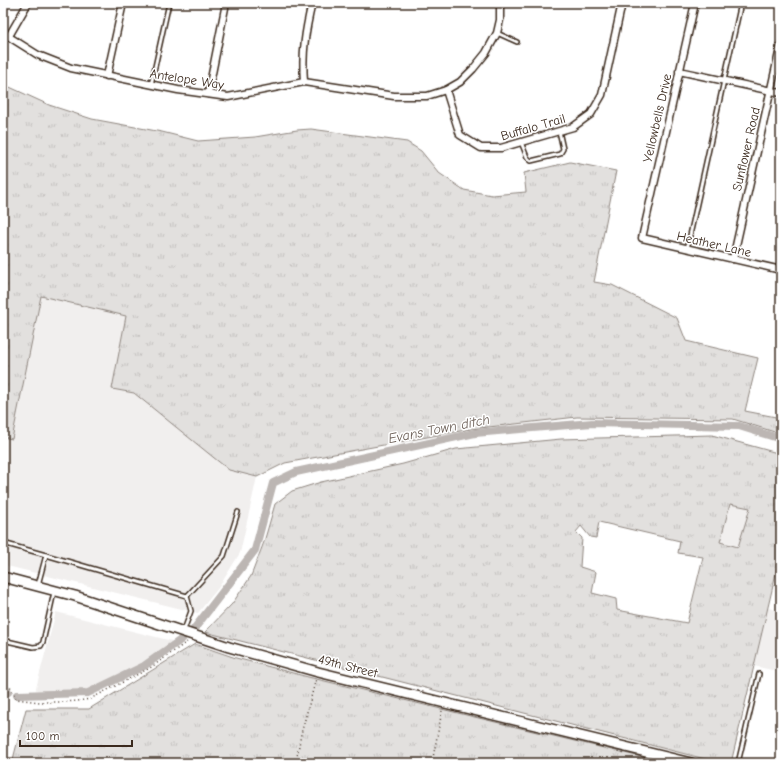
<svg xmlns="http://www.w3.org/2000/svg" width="784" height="766" font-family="'Comic Neue',sans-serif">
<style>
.built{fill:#f1efee}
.grass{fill:url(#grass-tufts);stroke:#8e857e;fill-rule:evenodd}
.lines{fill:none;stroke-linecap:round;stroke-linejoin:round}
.canal{stroke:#bcb6b3;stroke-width:8}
.lane-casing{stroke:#3b2a1e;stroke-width:6}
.street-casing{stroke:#3b2a1e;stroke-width:9}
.secondary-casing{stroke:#3b2a1e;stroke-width:12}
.path{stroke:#3b2a1e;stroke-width:1.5;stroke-dasharray:1 3;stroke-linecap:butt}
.lane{stroke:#fff;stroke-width:3}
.street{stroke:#fff;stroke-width:6}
.secondary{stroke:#fff;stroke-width:9}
.labels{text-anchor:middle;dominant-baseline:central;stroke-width:3;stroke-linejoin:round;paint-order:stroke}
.street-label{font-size:13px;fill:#3b2a1e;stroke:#fff}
.water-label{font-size:14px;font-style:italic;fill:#685b52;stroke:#fff}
</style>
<defs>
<pattern id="grass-tufts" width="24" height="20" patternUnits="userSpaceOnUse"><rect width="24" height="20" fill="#e2e0de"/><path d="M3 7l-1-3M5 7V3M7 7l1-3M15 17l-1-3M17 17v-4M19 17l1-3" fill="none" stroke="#c3c0be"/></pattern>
</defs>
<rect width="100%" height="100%" fill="#fff"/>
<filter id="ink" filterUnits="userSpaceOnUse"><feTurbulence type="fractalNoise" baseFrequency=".025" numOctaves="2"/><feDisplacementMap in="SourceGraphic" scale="8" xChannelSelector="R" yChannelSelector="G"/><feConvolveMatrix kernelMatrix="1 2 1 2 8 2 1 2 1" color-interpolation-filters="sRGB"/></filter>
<g filter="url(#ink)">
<g class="built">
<polygon points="41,296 126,316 112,389 134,393 229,470 257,477 240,553 219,587 198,613 3,565 3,437 12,439"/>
<polygon points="730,503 750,508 739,547 720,542"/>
<polygon points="768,608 781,611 781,672 754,666"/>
<polygon points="56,612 172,641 142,664 87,692 37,692 36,688"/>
</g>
<g class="grass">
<polygon points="3,84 49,105 92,119 162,132 198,141 255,137 297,130 311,129 407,142 421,151 439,173 464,190 492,195 526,192 524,173 570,162 616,171 594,282 612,285 677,318 686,341 758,358 745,411 781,418 781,434 733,419 577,417 471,429 285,463 257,477 229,470 134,393 112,389 126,316 41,296 12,439 3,437"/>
<path d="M712,435L781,454V552L731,763H721L205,632L232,604L251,576L264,542L275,504L292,491L321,482L403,464L456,449L561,439ZM730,504L750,508L738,547L720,542ZM599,522L680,541L678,553L703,557L687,623L617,610L616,599L592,593L596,572L580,567L582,538L576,532L581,526L590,537L596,538Z"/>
<polygon points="195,644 236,658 308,677 666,763 12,763 26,709 89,709"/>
</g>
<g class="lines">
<g class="canal">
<polyline points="194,629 255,550 273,483 296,472 475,433 592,423 739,426 781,439"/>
<polyline points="3,692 8,692"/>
<polyline points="17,695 88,693 144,666 182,639"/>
</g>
<g class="lane-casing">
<g id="lane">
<polyline points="497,33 517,42"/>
<polyline points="151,85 169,3"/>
<polyline points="521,142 527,157 531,161 560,154 563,149 559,131"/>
<polyline points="687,249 741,3"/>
<polyline points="778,269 781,257"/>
<polyline points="3,543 46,555"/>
<polyline points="38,585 46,555 187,596 224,556 238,512"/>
<polyline points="3,588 5,580"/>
<polyline points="184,630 191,611 187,596"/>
<polyline points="3,640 33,647 41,646 43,642 54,592"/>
<polyline points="738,763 759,674"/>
</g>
</g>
<g class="street-casing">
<g id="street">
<polyline points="695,3 642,238 781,270"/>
<polyline points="3,33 38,55 71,68 178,90 228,97 304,82 394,96 427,96 446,90 460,82 473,69 486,53 497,33 500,20 500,3"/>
<polyline points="9,36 28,3"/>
<polyline points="679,71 781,93"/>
<polyline points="107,76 123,3"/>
<path d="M304,82C302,53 305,32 312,3"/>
<polyline points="446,90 460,135 481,148 501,148 573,127 591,114 602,95 622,3"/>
<polyline points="208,94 226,3"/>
<polyline points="733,259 781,44"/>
</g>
</g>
<g class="secondary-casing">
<polyline id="secondary" points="3,577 75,596 229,647 318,672 691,763"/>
</g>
<g class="path">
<polyline points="3,684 10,686 16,699 40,702 62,702 78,701 90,699 150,668 187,642"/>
<polyline points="296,763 301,734 316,679"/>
<polyline points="432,763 442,711"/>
</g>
<use href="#lane" class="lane"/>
<use href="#street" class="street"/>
<use href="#secondary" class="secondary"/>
</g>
</g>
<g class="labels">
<g class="street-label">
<text transform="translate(187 79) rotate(9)">Antelope Way</text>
<text transform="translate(657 118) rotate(-77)">Yellowbells Drive</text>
<text transform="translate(533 127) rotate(-16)">Buffalo Trail</text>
<text transform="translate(746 149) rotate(-77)">Sunflower Road</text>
<text transform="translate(714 244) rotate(13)">Heather Lane</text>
<text transform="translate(348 666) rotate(14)">49th Street</text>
</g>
<g class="water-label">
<text transform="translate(439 429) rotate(-11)">Evans Town ditch</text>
</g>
</g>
<rect width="784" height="766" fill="none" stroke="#fff" stroke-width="16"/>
<rect x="8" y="8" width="768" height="750" fill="none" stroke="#3b2a1e" stroke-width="1.5" filter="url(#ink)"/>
<path d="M20 740v6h112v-6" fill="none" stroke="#3b2a1e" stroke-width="2"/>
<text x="26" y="740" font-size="12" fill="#3b2a1e" stroke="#ffffff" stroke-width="3" paint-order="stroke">100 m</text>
</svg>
